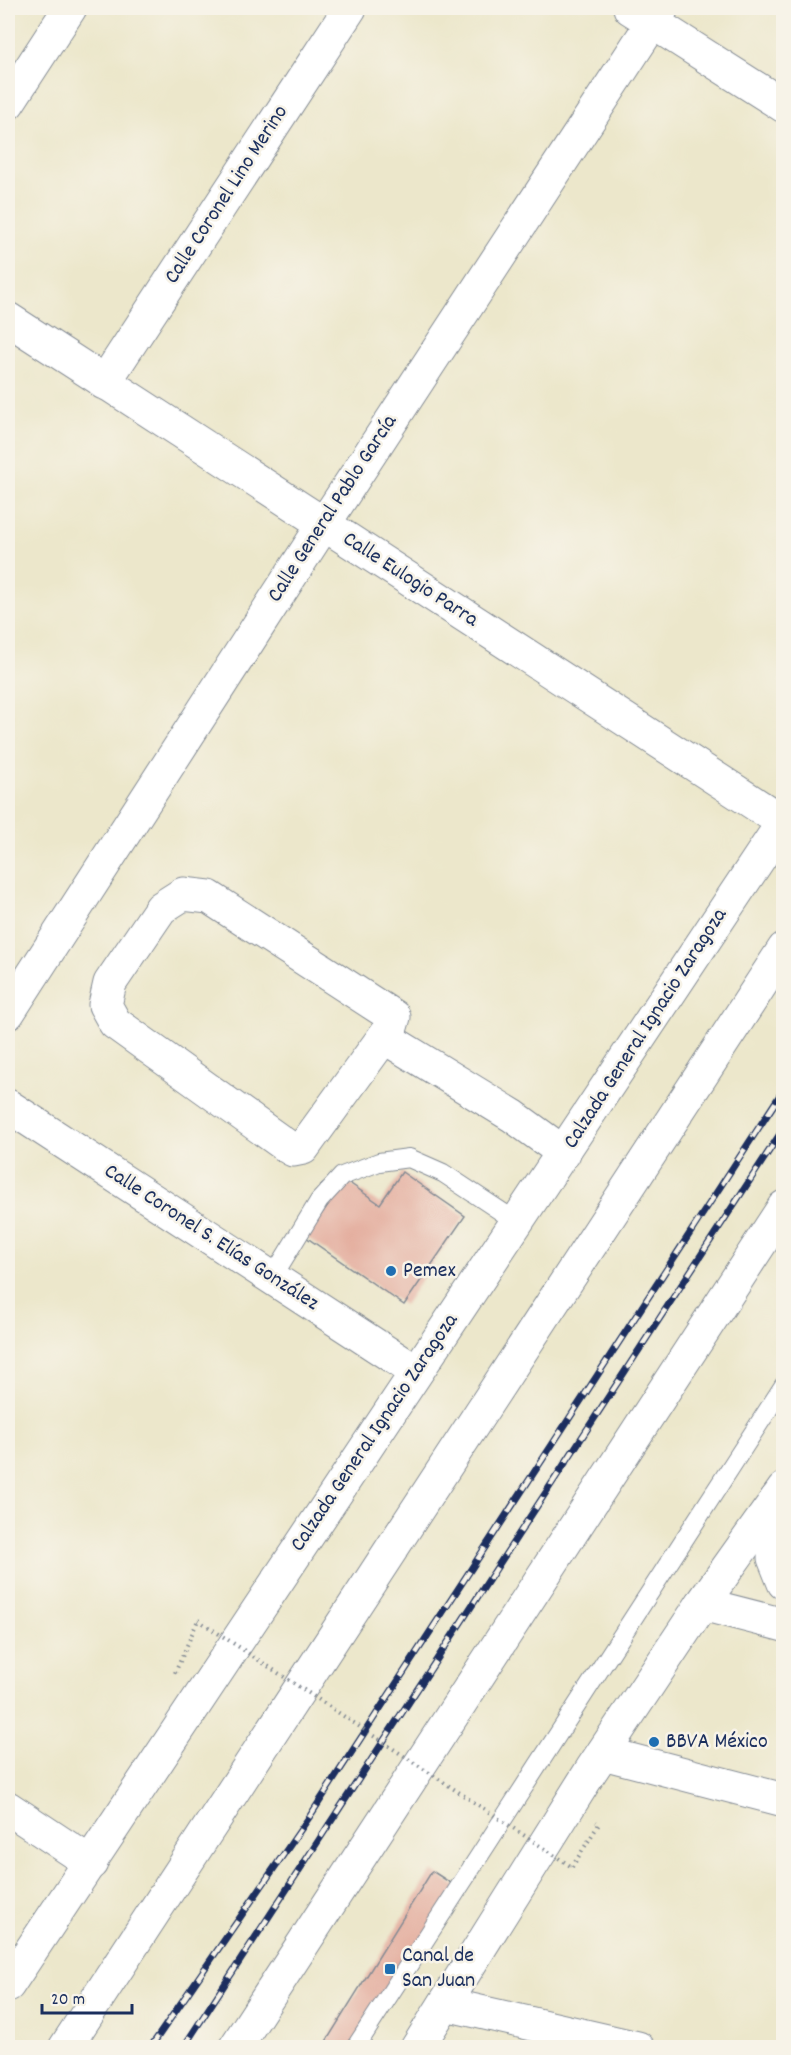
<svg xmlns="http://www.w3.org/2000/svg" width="791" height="2055" font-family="Dekko,sans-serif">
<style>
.building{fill:#e4ae9f}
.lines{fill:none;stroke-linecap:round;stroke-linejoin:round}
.lane-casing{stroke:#848b94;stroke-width:20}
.street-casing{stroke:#848b94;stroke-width:35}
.secondary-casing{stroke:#848b94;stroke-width:35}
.highway-casing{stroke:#848b94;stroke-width:35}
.path{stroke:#848b94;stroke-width:4;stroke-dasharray:1.5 4.5;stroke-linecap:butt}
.lane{stroke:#fff;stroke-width:18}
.street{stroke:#fff;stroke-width:33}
.secondary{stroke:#fff;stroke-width:33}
.highway{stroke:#fff;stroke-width:33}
.rail-casing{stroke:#1b2f5e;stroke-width:7}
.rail{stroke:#f7f3e8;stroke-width:4.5;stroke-dasharray:14;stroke-linecap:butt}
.path-bridge{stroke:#848b94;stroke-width:4;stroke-dasharray:1.5 4.5;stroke-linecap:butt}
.poi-dot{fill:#1f6fb2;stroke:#f7f3e8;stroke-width:2}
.labels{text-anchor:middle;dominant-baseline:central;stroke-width:5;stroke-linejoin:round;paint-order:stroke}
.street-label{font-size:22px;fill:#1b2f5e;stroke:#f7f3e8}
.poi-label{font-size:22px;fill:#1b2f5e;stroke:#f7f3e8;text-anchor:start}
</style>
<rect width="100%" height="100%" fill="#f7f3e8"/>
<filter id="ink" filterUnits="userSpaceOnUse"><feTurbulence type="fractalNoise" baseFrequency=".0167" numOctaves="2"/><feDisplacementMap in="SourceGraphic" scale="12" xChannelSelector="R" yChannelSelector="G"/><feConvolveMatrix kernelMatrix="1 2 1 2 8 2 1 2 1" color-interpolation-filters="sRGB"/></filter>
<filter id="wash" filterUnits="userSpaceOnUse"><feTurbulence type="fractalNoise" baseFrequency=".008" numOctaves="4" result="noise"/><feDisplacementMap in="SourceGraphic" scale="24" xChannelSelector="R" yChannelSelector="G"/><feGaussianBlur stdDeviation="1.35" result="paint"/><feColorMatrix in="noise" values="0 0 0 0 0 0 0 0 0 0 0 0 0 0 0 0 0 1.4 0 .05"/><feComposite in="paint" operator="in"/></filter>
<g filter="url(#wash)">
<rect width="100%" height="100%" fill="#ece7cb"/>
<g id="blocks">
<g class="building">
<polygon points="402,1172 465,1216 404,1305 306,1237 345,1180 380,1204"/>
<polygon points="432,1871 457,1887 357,2048 322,2048"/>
</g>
</g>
</g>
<g filter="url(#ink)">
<use href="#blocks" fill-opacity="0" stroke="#848b94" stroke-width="1.5"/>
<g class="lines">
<g class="lane-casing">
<g id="lane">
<polyline points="272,1278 319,1201 342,1176 379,1162 409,1158 443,1173 517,1222"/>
<polyline points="355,2048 784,1385"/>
</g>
</g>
<g class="street-casing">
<g id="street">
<polyline points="630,8 784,106"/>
<polyline points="8,103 70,8"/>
<polyline points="8,319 783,822"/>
<polyline points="104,383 350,8"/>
<polygon points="183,894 209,897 394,1017 391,1027 303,1148 293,1150 288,1147 115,1023 105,1005 110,983 161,908"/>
<polyline points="8,1013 324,524 662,8"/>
<polyline points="384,1037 513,1116 564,1153"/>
<polyline points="776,1500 774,1558 784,1583"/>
<polyline points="702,1604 784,1625"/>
<polyline points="603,1753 784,1800"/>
<polyline points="8,1808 91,1863"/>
<polyline points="445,2004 638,2048"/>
</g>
</g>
<g class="secondary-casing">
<g id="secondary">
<polyline points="8,1106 415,1371"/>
<polyline points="8,1985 784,821"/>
<polyline points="417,2048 592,1769 702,1604 784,1489"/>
</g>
</g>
<g class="highway-casing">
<g id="highway">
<polyline points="65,2048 784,949"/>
<polyline points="235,2048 784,1207"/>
</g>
</g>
<g class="path">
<polyline points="175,1673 198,1620"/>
<polyline points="572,1867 599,1824 596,1822"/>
</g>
<use href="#lane" class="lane"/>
<use href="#street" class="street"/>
<use href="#secondary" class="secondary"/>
<use href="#highway" class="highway"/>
<g class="rail-casing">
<g id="rail">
<polyline points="150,2048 310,1816 784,1089"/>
<polyline points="183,2048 784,1128"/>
</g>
</g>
<use href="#rail" class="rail"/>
<polyline class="path-bridge" points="198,1620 572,1867"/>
</g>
</g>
<g class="poi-dot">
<circle cx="391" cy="1271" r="6"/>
<circle cx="654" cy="1742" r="6"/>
<rect x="384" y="1963" width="12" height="12" rx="3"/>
</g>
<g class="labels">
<g class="street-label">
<text transform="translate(227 195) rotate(-57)">Calle Coronel Lino Merino</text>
<text transform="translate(333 509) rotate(-57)">Calle General Pablo García</text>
<text transform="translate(410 580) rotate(33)">Calle Eulogio Parra</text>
<text transform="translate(646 1029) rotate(-57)">Calzada General Ignacio Zaragoza</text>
<text transform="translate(211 1238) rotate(33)">Calle Coronel S. Elías González</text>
<text transform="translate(375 1433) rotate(-56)">Calzada General Ignacio Zaragoza</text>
</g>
<g class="poi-label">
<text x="403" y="1271">Pemex</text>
<text x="666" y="1742">BBVA México</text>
<text x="402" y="1956">Canal de<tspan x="402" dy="25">San Juan</tspan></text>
</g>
</g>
<rect width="791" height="2055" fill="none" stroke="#f7f3e8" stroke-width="30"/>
<path d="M42 2004v9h90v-9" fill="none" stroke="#1b2f5e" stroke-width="3"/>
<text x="51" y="2004" font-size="18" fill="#1b2f5e" stroke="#f7f3e8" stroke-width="4.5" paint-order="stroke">20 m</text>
</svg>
